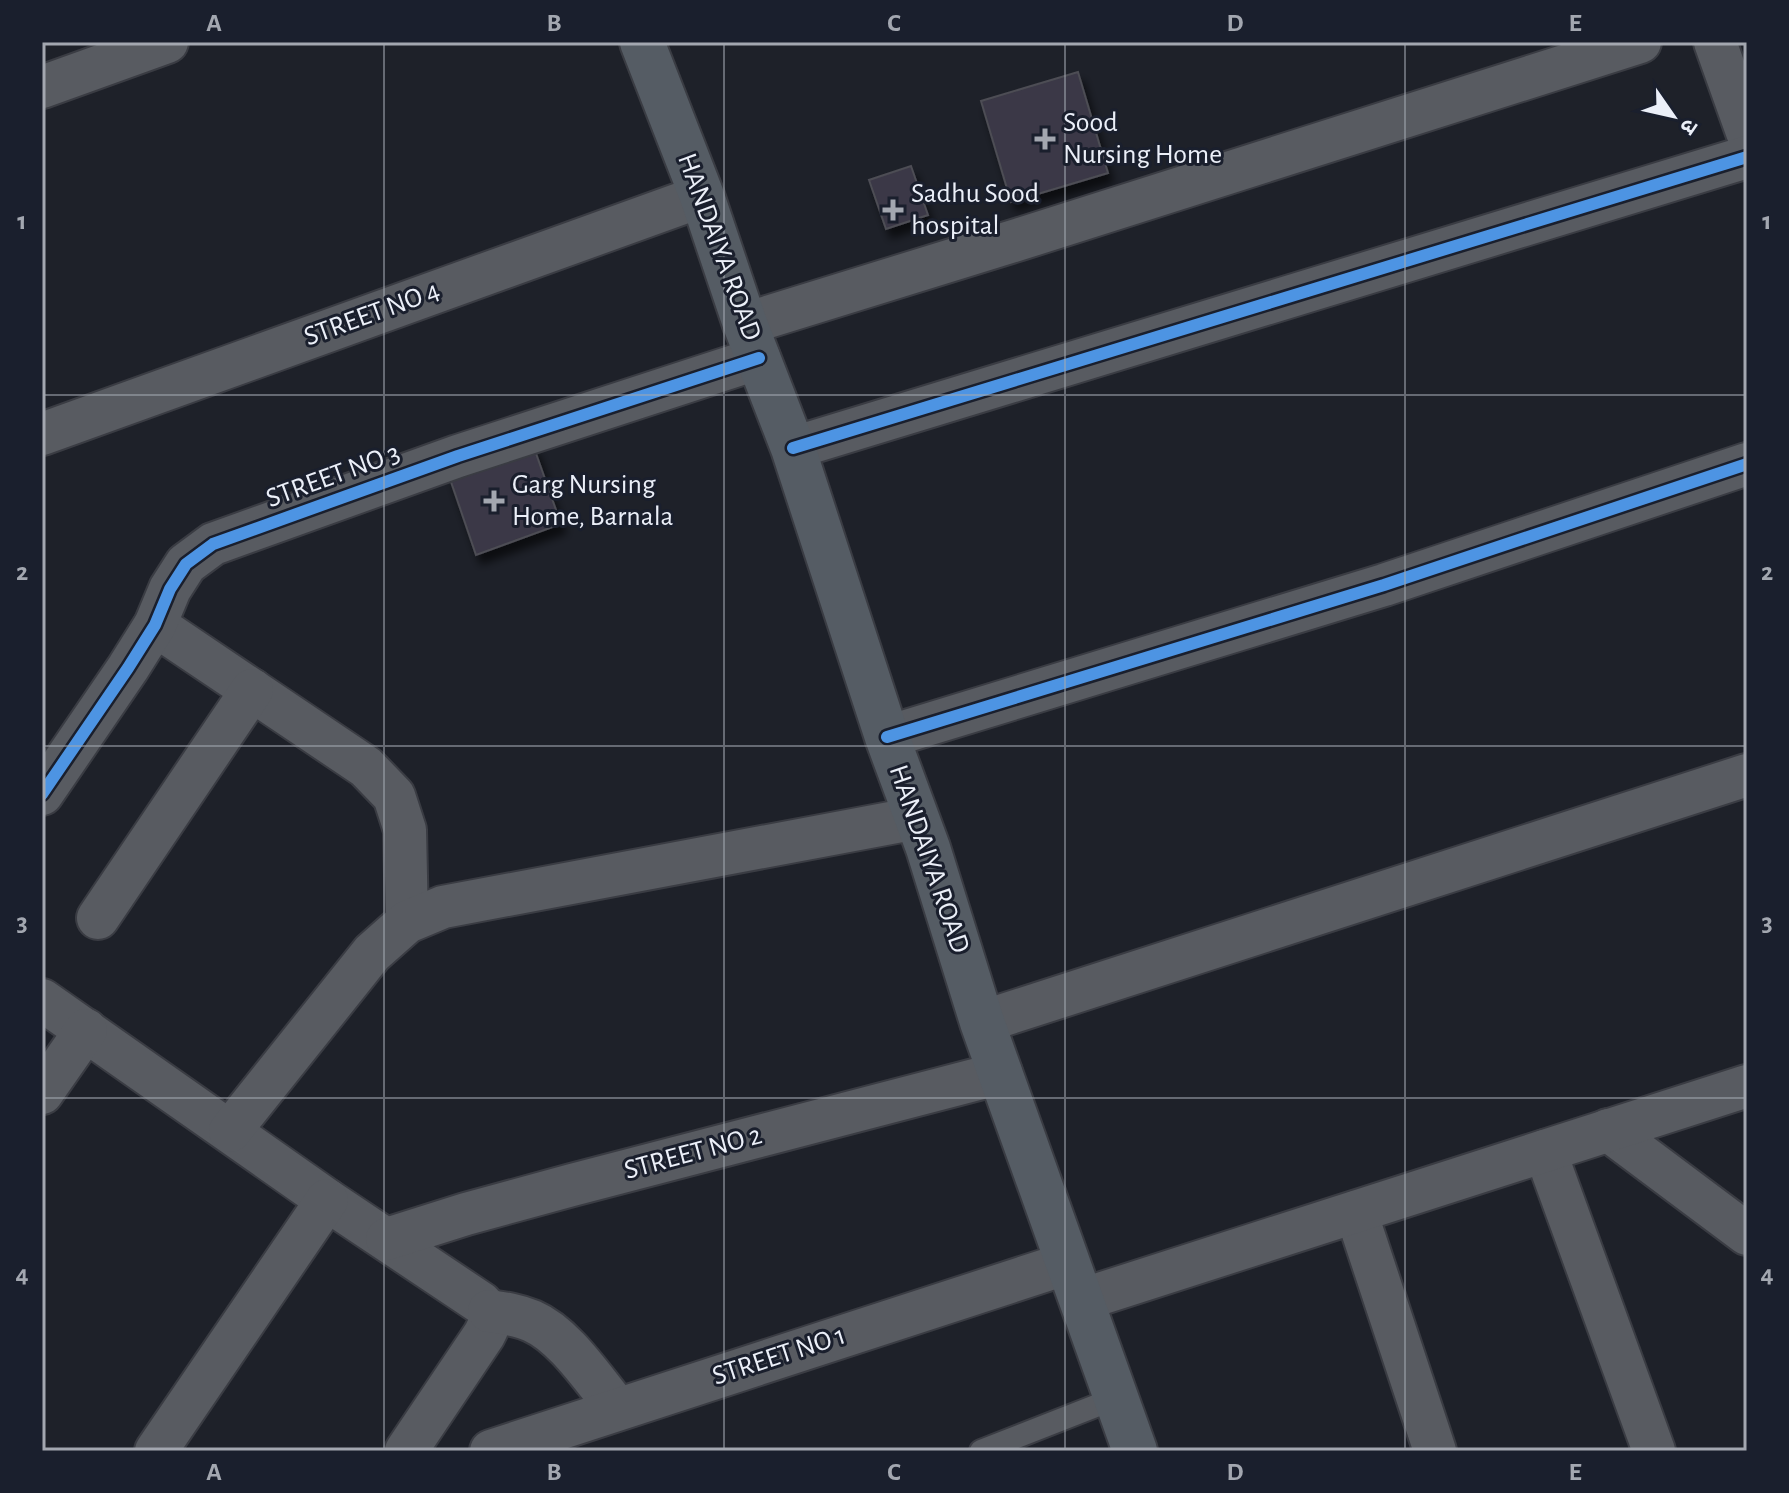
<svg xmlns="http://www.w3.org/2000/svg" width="1789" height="1493" font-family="'Alegreya Sans','Noto Sans Devanagari',sans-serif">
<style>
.building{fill:#3a3946;stroke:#4d4d54;stroke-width:2;filter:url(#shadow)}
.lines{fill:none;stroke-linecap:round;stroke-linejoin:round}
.service-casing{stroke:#3a3c43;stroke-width:26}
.minor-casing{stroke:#3a3c43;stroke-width:46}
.primary-casing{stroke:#3a3c43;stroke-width:48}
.service{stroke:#585b61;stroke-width:22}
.minor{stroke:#585b61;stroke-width:42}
.primary{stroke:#555c64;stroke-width:44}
.cycleway-casing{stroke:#1a1f2d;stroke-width:17}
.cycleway{stroke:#4d94e3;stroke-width:12}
.grid{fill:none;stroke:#a3a7b0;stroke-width:2;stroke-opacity:0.55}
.poi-dot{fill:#a3a7b0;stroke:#1a1f2d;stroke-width:3}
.labels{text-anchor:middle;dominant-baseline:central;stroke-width:6;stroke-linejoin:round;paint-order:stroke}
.poi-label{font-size:28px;fill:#ebeff8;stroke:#1a1f2d;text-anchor:start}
.street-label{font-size:28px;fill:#ebeff8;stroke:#1a1f2d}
.neatline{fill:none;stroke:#a3a7b0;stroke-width:3}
.grid-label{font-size:26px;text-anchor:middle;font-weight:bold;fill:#a3a7b0}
</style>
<defs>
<filter id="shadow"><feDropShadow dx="5" dy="9" stdDeviation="4" flood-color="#0009"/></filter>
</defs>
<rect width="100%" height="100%" fill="#1e2129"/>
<g class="building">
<polygon points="1078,72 1108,173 1011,202 981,101"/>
<polygon points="911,166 928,215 886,229 869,180"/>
<polygon points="533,445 561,524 476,555 449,476"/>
</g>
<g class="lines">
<g class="service-casing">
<polyline id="service" points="981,1451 1116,1398"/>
</g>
<g class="minor-casing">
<g id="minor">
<polyline points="1715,42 1747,132"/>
<polyline points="42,87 167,42"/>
<polyline points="745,324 1020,239 1640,42"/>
<polyline points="42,434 702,196"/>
<polyline points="793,448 1747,157"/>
<polyline points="155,625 366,767 394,796 405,830 407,922"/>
<polyline points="887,737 1384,585 1747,464"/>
<polyline points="42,794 128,668 155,625 170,589 186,564 213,544 458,456 759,358"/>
<polyline points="98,918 252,690"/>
<path d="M42,1000L327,1200L481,1303C493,1315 492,1320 484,1335L406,1451"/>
<polyline points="982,1022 1747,775"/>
<polyline points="42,1093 86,1030"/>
<polyline points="1608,1130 1747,1234"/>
<polyline points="230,1131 372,953 407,922 443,907 917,818"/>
<polyline points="1545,1151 1654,1451"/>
<polyline points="1356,1212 1435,1451"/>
<polyline points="387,1239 466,1214 572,1185 1001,1073"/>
<polyline points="1081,1300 1747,1086"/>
<path d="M489,1311C504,1313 518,1315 532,1321C566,1336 594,1381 618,1409"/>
<polyline points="156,1451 327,1200"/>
<polyline points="491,1451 1068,1263"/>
</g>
</g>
<g class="primary-casing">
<polyline id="primary" points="642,42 702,196 745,324 793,448 887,737 928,848 982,1022 1135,1451"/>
</g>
<use href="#service" class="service"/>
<use href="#minor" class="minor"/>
<use href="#primary" class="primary"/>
<g class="cycleway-casing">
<g id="cycleway">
<polyline points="793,448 1747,157"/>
<polyline points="887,737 1384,585 1747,464"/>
<polyline points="42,794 128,668 155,625 170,589 186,564 213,544 458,456 759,358"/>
</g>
</g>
<use href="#cycleway" class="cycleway"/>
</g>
<path class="grid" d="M384,42V1451M724,42V1451M1065,42V1451M1405,42V1451M42,395H1747M42,746H1747M42,1098H1747"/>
<g class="poi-dot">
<path d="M1041 127h8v8h8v8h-8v8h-8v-8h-8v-8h8z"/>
<path d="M889 198h8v8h8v8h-8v8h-8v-8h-8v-8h8z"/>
<path d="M490 489h8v8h8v8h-8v8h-8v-8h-8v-8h8z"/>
</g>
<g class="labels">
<g class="poi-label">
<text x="1063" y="123">Sood<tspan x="1063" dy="32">Nursing Home</tspan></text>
<text x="911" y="194">Sadhu Sood<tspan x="911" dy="32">hospital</tspan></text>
<text x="512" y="485">Garg Nursing<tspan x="512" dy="32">Home, Barnala</tspan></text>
</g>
<g class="street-label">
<text transform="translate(719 247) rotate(70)">HANDAIYA ROAD</text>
<text transform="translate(372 314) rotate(-20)">STREET NO 4</text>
<text transform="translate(333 476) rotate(-20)">STREET NO 3</text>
<text transform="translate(929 859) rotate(71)">HANDAIYA ROAD</text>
<text transform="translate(693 1153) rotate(-15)">STREET NO 2</text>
<text transform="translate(779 1356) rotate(-18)">STREET NO 1</text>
</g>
</g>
<rect width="1789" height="1493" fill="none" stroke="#1a1f2d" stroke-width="88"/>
<g transform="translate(1673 116) rotate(124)" stroke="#1a1f2d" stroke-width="6" paint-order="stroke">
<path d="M0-6L14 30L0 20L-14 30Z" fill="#ebeff8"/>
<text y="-12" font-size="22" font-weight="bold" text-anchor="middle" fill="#ebeff8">उ</text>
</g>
<rect x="44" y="44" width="1701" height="1405" class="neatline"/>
<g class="grid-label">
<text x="214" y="31">A</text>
<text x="554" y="31">B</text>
<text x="894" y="31">C</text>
<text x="1235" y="31">D</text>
<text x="1575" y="31">E</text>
<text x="22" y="229">1</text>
<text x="1767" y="229">1</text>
<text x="22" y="580">2</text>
<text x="1767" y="580">2</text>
<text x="22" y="931">3</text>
<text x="1767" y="931">3</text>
<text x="22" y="1282">4</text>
<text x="1767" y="1282">4</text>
<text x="214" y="1480">A</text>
<text x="554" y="1480">B</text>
<text x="894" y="1480">C</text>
<text x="1235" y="1480">D</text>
<text x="1575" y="1480">E</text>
</g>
</svg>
